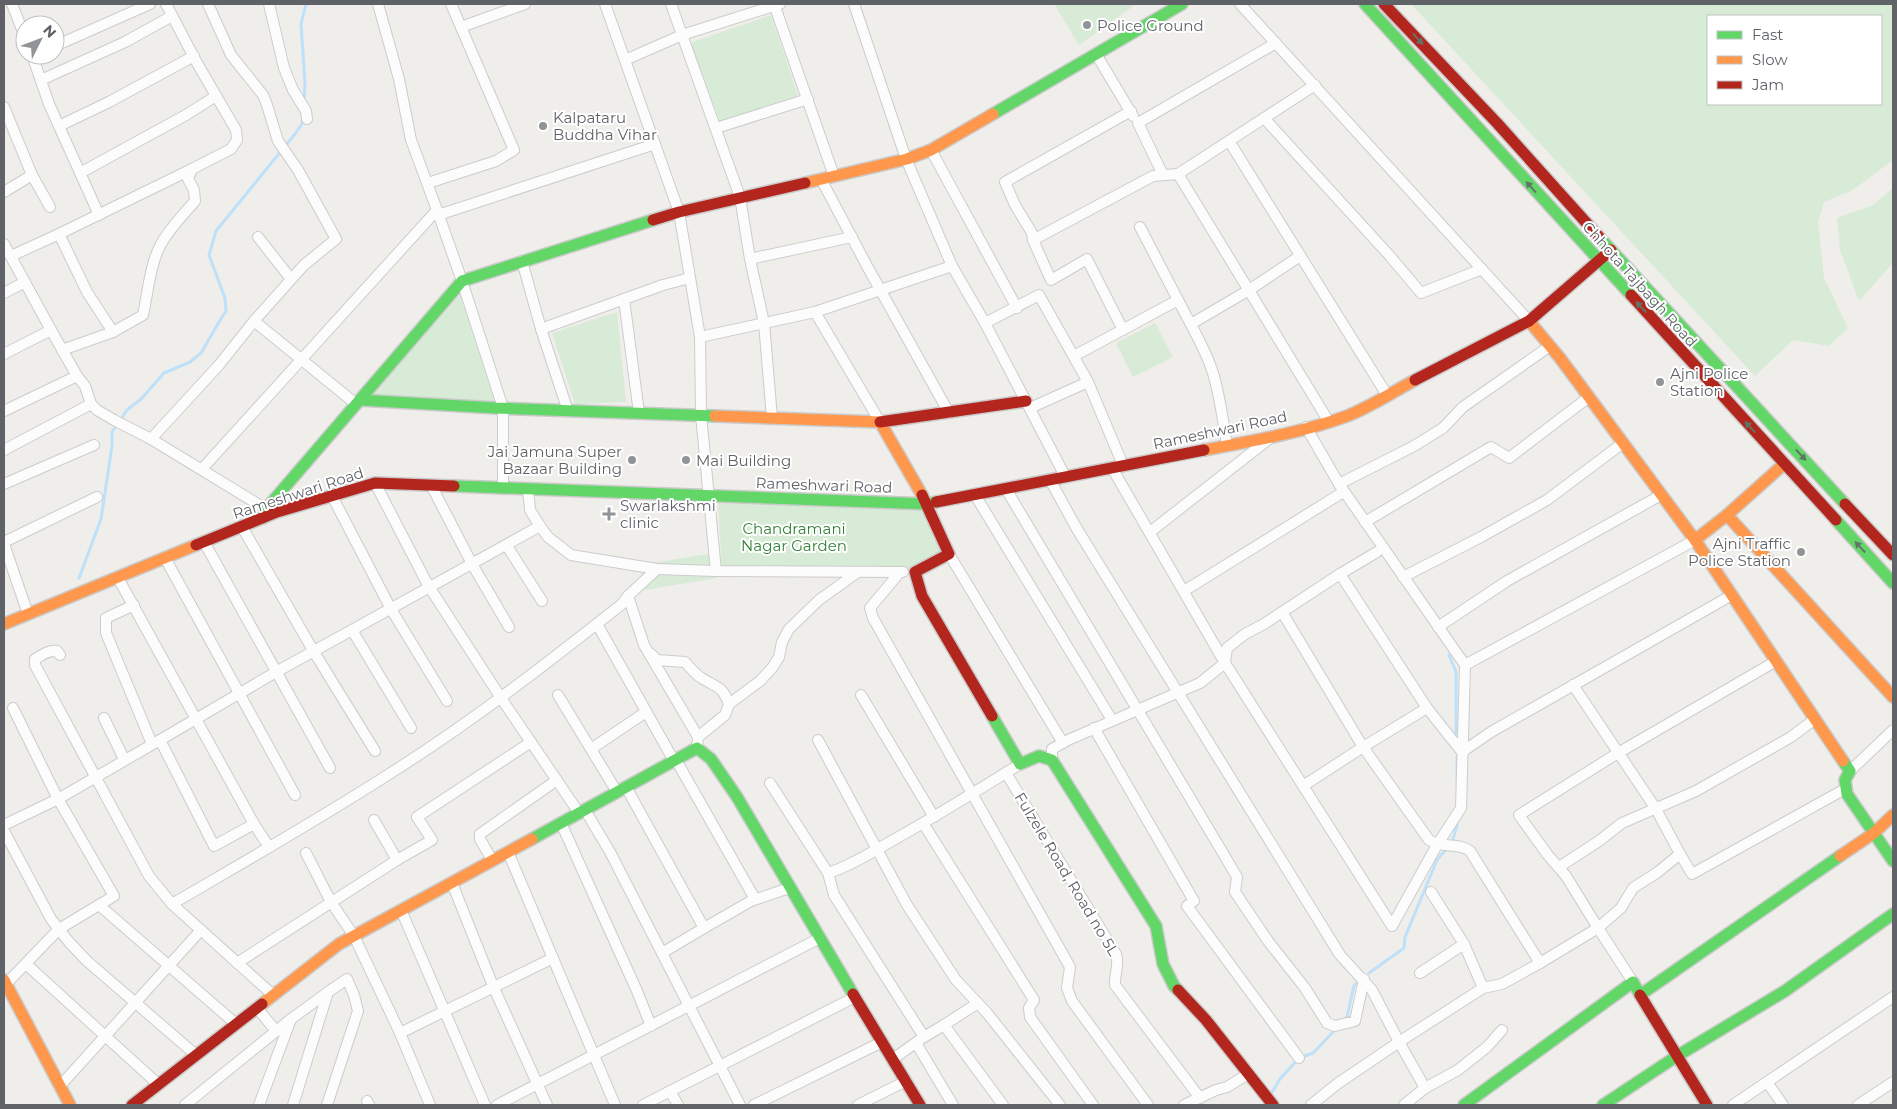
<svg xmlns="http://www.w3.org/2000/svg" width="1897" height="1109" font-family="Montserrat,sans-serif">
<style>
.green{fill:#d8ebd6;fill-rule:evenodd}
.lines{fill:none;stroke-linecap:round;stroke-linejoin:round}
.stream{stroke:#bfe0f9;stroke-width:3}
.street-casing{stroke:#cbcccc;stroke-width:12}
.fast-casing{stroke:#cacacb;stroke-width:14}
.slow-casing{stroke:#cacacb;stroke-width:14}
.jam-casing{stroke:#cacacb;stroke-width:14}
.street{stroke:#fdfcfc;stroke-width:10}
.fast{stroke:#63d668;stroke-width:11}
.slow{stroke:#ff974d;stroke-width:11}
.jam{stroke:#b3261e;stroke-width:11}
.oneway{fill:#607468}
.poi-dot{fill:#919496;stroke:#fff;stroke-width:2}
.labels{text-anchor:middle;dominant-baseline:central;stroke-width:4;stroke-linejoin:round;paint-order:stroke}
.poi-label{font-size:15px;fill:#5f6368;stroke:#fff;text-anchor:start}
.street-label{font-size:15px;fill:#5f6368;stroke:#fff}
.park-label{font-size:15px;fill:#348238;stroke:#fff}
</style>
<rect width="100%" height="100%" fill="#efeeea"/>
<g class="green">
<polygon points="1054,4 1136,4 1079,45"/>
<path d="M1411,4H1893V160L1853,190L1824,202L1818,222L1824,278L1848,328L1829,346L1793,340L1755,376ZM1881,16V104H1708V16Z"/>
<polygon points="771,15 798,96 720,121 690,43"/>
<polygon points="1893,188 1893,263 1859,301 1840,250 1837,218 1873,205"/>
<polygon points="460,295 495,403 368,398"/>
<polygon points="617,312 626,402 575,404 552,333"/>
<polygon points="1155,323 1173,357 1133,377 1116,343"/>
<polygon points="718,503 926,508 943,554 913,568 722,568"/>
<polygon points="713,553 717,578 644,590 640,565"/>
</g>
<g class="lines">
<g class="stream">
<polyline points="304,100 305,83 301,24 306,4"/>
<polyline points="79,578 101,519 112,446 112,432 127,410 141,399 164,373 190,362 201,353 219,322 226,311 225,298 209,255 216,231 295,134 302,124 303,117"/>
<polyline points="1449,655 1456,672 1456,733"/>
<polyline points="1457,757 1457,781"/>
<polyline points="1452,842 1457,826 1457,820"/>
<polyline points="1369,973 1404,948 1405,937 1437,860 1448,847"/>
<polyline points="1343,1021 1347,1017 1354,985 1356,984"/>
<polyline points="1271,1094 1280,1079 1299,1058 1313,1053 1336,1029"/>
</g>
<g class="street-casing">
<g id="street">
<polyline points="12,4 25,37"/>
<polyline points="166,4 197,63 236,130 237,140 231,149 192,169"/>
<polyline points="208,4 231,55 263,95 267,105 278,141 298,170 336,239 304,265 254,321 356,404"/>
<polyline points="269,4 284,68 293,90 306,111 307,119"/>
<polyline points="378,4 399,79 411,140 437,210"/>
<polyline points="605,4 679,212 700,337 815,312 880,422"/>
<polyline points="671,4 740,197 750,259 764,323 772,418"/>
<polyline points="774,4 834,176"/>
<polyline points="854,4 906,159 952,266 985,323 1065,476"/>
<polyline points="1240,4 1529,321"/>
<polyline points="461,27 525,4"/>
<polyline points="55,46 150,4"/>
<polyline points="1096,54 1133,116"/>
<polyline points="32,55 49,104 99,215"/>
<polyline points="625,60 682,35 780,4"/>
<polyline points="41,80 125,42 172,16"/>
<polyline points="4,107 32,175 4,192"/>
<polyline points="1264,118 1389,255 1421,293 1482,269"/>
<polyline points="59,126 109,102 194,56"/>
<polyline points="716,128 808,99"/>
<polyline points="1229,141 1387,395"/>
<polyline points="931,150 1017,308"/>
<polyline points="80,173 186,115 216,96"/>
<polyline points="1178,174 1329,422"/>
<polyline points="32,175 50,207"/>
<polyline points="1163,175 1138,123 1276,43"/>
<polyline points="821,179 867,266 949,413"/>
<polyline points="428,183 496,161 514,150 451,4"/>
<polyline points="438,215 655,144"/>
<polyline points="1140,227 1178,300"/>
<polyline points="59,234 87,292 113,332"/>
<polyline points="258,237 291,279"/>
<polyline points="1033,240 1153,176 1178,174 1315,85"/>
<polyline points="4,244 51,330 77,376 85,386 91,404 97,410 114,420 151,439 266,509"/>
<path d="M11,256L59,234L192,169L188,179L194,190L195,201C183,215 170,228 161,244C150,264 148,292 143,315L113,332L62,350"/>
<polyline points="750,259 852,237"/>
<polyline points="522,261 541,329 568,411"/>
<polyline points="4,293 25,282"/>
<polyline points="624,299 639,413"/>
<polyline points="815,312 952,266"/>
<polyline points="985,323 1039,295 1088,382 1123,465"/>
<polyline points="1191,324 1249,290 1300,256"/>
<polyline points="541,329 663,285 690,278"/>
<polyline points="1123,330 1087,259 1051,280 1033,240 1032,233 1015,205 1005,182 1131,111"/>
<polyline points="700,337 701,415 716,571 903,572"/>
<polyline points="4,354 51,330"/>
<path d="M1074,356L1178,300C1190,324 1205,347 1213,373C1220,396 1223,421 1227,445"/>
<polyline points="1030,408 1088,382"/>
<polyline points="4,411 77,376"/>
<polyline points="1306,427 1339,484 1465,665 1695,540"/>
<polyline points="151,439 219,365 254,321"/>
<polyline points="4,450 91,404"/>
<polyline points="1112,468 1225,663 1392,926 1437,845 1461,808 1465,665"/>
<polyline points="202,469 437,210 462,281 503,408 503,488"/>
<polyline points="1050,480 1077,529 1340,955 1372,990 1399,1042 1483,988"/>
<polyline points="375,483 428,585 501,698 579,813"/>
<polyline points="4,484 94,445"/>
<polyline points="1339,484 1414,446 1443,428 1463,407 1550,346"/>
<polyline points="431,485 472,564 509,627"/>
<polyline points="528,489 530,510 540,526 548,537 571,555 657,569 716,571"/>
<polyline points="1006,489 1230,865 1237,877 1235,892 1268,941 1305,988 1327,1023 1335,1026 1355,1021 1364,979"/>
<polyline points="975,495 1112,720"/>
<polyline points="332,496 391,609 447,701"/>
<polyline points="1365,522 1491,447 1509,458 1589,397"/>
<polyline points="242,527 314,652 375,751"/>
<polyline points="1150,532 1269,439"/>
<polyline points="4,542 97,497"/>
<polyline points="204,542 330,768"/>
<polyline points="4,544 28,614"/>
<polyline points="507,546 542,601"/>
<polyline points="949,554 1063,743"/>
<polyline points="165,558 295,795"/>
<polyline points="900,572 870,608 873,618 1070,967 1067,988 1072,1001 1148,1105"/>
<polyline points="1340,574 1377,552"/>
<polyline points="1403,577 1481,537 1547,500 1623,443"/>
<polyline points="118,578 254,824"/>
<polyline points="1184,591 1340,494"/>
<polyline points="628,596 644,645 698,737"/>
<polyline points="134,605 106,618 106,633 152,744"/>
<polyline points="1282,612 1363,747 1303,786"/>
<polyline points="597,624 674,761"/>
<polyline points="1438,627 1507,581 1661,495"/>
<polyline points="352,630 411,728"/>
<path d="M651,654L657,660L685,662C690,668 696,675 703,679C718,688 722,686 729,704"/>
<path d="M60,655L57,651C48,650 42,655 35,659V665L149,876L172,904"/>
<polyline points="1573,685 1656,809 1680,854 1692,874 1845,789"/>
<polyline points="558,695 617,792"/>
<polyline points="861,695 934,817"/>
<polyline points="13,708 58,799 114,896 99,905"/>
<polyline points="1427,708 1462,752 1491,732 1732,595"/>
<polyline points="104,718 124,759"/>
<polyline points="1094,728 1194,901 1187,906 1299,1058"/>
<polyline points="160,740 276,672 540,526"/>
<polyline points="818,740 907,905 956,980 987,1013 1060,1105"/>
<polyline points="697,748 698,737 725,715 729,704 760,681 772,668 779,657 782,642 789,629 819,600 858,572"/>
<polyline points="591,749 646,712"/>
<polyline points="676,760 755,899"/>
<path d="M1052,760V749L1068,740L1200,683L1225,663L1227,648L1245,634L1264,624L1340,574L1427,708L1363,747L1429,840C1443,849 1458,842 1470,851L1540,963L1598,928L1633,982"/>
<polyline points="1850,771 1893,730"/>
<path d="M1006,773L1116,954C1120,965 1114,974 1115,985L1200,1098"/>
<path d="M770,783L828,873C853,865 875,850 897,838C939,814 980,789 1020,764"/>
<polyline points="626,787 704,928 751,901 789,888"/>
<polyline points="585,810 610,852 740,1105"/>
<polyline points="374,820 397,860"/>
<polyline points="561,823 637,991 651,1026"/>
<polyline points="923,823 1034,1000 1029,1008 1030,1017 1093,1105"/>
<polyline points="4,825 58,799 160,740 214,846 254,824 269,847"/>
<polyline points="4,831 51,919 69,942 87,961 196,1055"/>
<polyline points="508,852 615,1105"/>
<polyline points="306,853 331,902 354,936 400,1033 430,1105"/>
<polyline points="1680,854 1658,872 1633,888 1621,908 1598,928 1566,876 1547,854 1519,815 1618,753 1776,661"/>
<polyline points="492,860 480,839 480,834 557,780"/>
<polyline points="1559,867 1599,841 1622,823 1696,791 1791,737 1815,719"/>
<polyline points="828,873 834,895 924,1037 944,1025 1003,1105"/>
<polyline points="452,883 493,986 547,1105"/>
<polyline points="1431,892 1464,944 1483,988 1502,984 1540,963"/>
<polyline points="401,910 485,1105"/>
<polyline points="662,953 704,928"/>
<polyline points="237,963 397,860 432,840 417,817 531,742"/>
<polyline points="26,964 158,1084"/>
<polyline points="1420,973 1464,944"/>
<polyline points="6,984 59,929 99,905 236,1024"/>
<path d="M273,995L172,904C244,862 316,821 386,776C469,724 545,665 622,604L628,596L657,569"/>
<polyline points="257,1008 276,1031"/>
<polyline points="291,1019 328,992"/>
<polyline points="944,1025 978,1003"/>
<polyline points="400,1033 553,958"/>
<polyline points="916,1043 953,1105"/>
<polyline points="893,1059 921,1039"/>
<polyline points="60,1086 201,930"/>
<polyline points="1425,1088 1458,1070 1487,1047 1502,1030"/>
<polyline points="670,1091 678,1105"/>
<polyline points="367,1101 369,1105"/>
<polyline points="185,1105 291,1019 259,1105"/>
<polyline points="293,1105 328,992 347,979 354,995 358,1011 327,1105"/>
<polyline points="497,1105 820,938"/>
<polyline points="643,1105 855,997"/>
<polyline points="754,1105 882,1042"/>
<polyline points="858,1105 906,1081"/>
<polyline points="1184,1105 1216,1090 1227,1087 1248,1074"/>
<polyline points="1311,1105 1337,1084 1399,1042 1425,1088 1404,1105"/>
<polyline points="1733,1105 1767,1082"/>
<polyline points="1783,1105 1767,1082 1893,997"/>
<polyline points="1858,1105 1893,1082"/>
</g>
</g>
<g class="fast-casing">
<g id="fast">
<polyline points="1365,4 1631,295"/>
<polyline points="993,114 1182,4"/>
<polyline points="1600,238 1845,504"/>
<polyline points="360,400 496,408 715,416"/>
<polyline points="454,486 928,504 936,502"/>
<polyline points="263,518 266,509 462,281 653,220"/>
<polyline points="1836,520 1893,583"/>
<polyline points="992,716 1020,764 1039,756 1052,760 1156,926 1163,964 1174,986 1178,990"/>
<polyline points="1843,761 1850,771 1845,780 1847,794 1893,861"/>
<polyline points="532,839 697,748 711,759 737,797 853,994"/>
<polyline points="1464,1105 1633,982 1640,995 1840,856"/>
<polyline points="1603,1105 1677,1056 1785,991 1893,914"/>
</g>
</g>
<g class="slow-casing">
<g id="slow">
<polyline points="805,183 907,159 931,150 993,114"/>
<polyline points="1529,321 1560,358 1695,540 1727,515"/>
<polyline points="715,416 880,422 922,495"/>
<path d="M1204,450C1252,441 1301,433 1347,416C1370,407 1393,392 1415,380"/>
<polyline points="1784,464 1727,515 1893,697"/>
<polyline points="1695,540 1843,761"/>
<polyline points="4,624 196,545"/>
<polyline points="1840,856 1874,833 1893,815"/>
<polyline points="4,980 70,1105"/>
<polyline points="262,1004 339,944 532,839"/>
</g>
</g>
<g class="jam-casing">
<g id="jam">
<polyline points="1384,4 1497,123 1600,238"/>
<polyline points="653,220 679,212 805,183"/>
<polyline points="1631,295 1836,520"/>
<polyline points="1415,380 1529,321 1611,250"/>
<polyline points="880,422 1026,401"/>
<polyline points="922,495 949,554 915,572 922,596 992,716"/>
<polyline points="936,502 1204,450"/>
<polyline points="1845,504 1893,555"/>
<polyline points="196,545 277,512 375,483 454,486"/>
<polyline points="1178,990 1206,1020 1273,1105"/>
<polyline points="853,994 920,1105"/>
<polyline points="1640,995 1707,1105"/>
<polyline points="132,1105 262,1004"/>
</g>
</g>
<use href="#street" class="street"/>
<use href="#fast" class="fast"/>
<use href="#slow" class="slow"/>
<use href="#jam" class="jam"/>
</g>
<defs><path id="oneway-solid" d="M-6-.8H1V-3.2L6.5 0L1 3.2V.8H-6Z" transform="scale(1.25)"/></defs>
<g class="oneway">
<use href="#oneway-solid" transform="translate(1418 39) rotate(47)"/>
<use href="#oneway-solid" transform="translate(1531 187) rotate(-132)"/>
<use href="#oneway-solid" transform="translate(1641 307) rotate(-133)"/>
<use href="#oneway-solid" transform="translate(1750 427) rotate(-133)"/>
<use href="#oneway-solid" transform="translate(1801 455) rotate(47)"/>
<use href="#oneway-solid" transform="translate(1860 547) rotate(-133)"/>
</g>
<g class="poi-dot">
<circle cx="1087" cy="25" r="5"/>
<circle cx="543" cy="126" r="5"/>
<circle cx="1660" cy="382" r="5"/>
<circle cx="632" cy="460" r="5"/>
<circle cx="686" cy="460" r="5"/>
<path d="M606.5 506.5h5v5h5v5h-5v5h-5v-5h-5v-5h5z"/>
<circle cx="1801" cy="552" r="5"/>
</g>
<g class="labels">
<g class="poi-label">
<text x="1097" y="25">Police Ground</text>
<text x="553" y="117">Kalpataru<tspan x="553" dy="17">Buddha Vihar</tspan></text>
<text x="1670" y="373">Ajni Police<tspan x="1670" dy="17">Station</tspan></text>
<text x="622" y="451" text-anchor="end">Jai Jamuna Super<tspan x="622" dy="17">Bazaar Building</tspan></text>
<text x="696" y="460">Mai Building</text>
<text x="620" y="505">Swarlakshmi<tspan x="620" dy="17">clinic</tspan></text>
<text x="1791" y="543" text-anchor="end">Ajni Traffic<tspan x="1791" dy="17">Police Station</tspan></text>
</g>
<g class="street-label">
<text transform="translate(1640 284) rotate(48)">Chhota Tajbagh Road</text>
<text transform="translate(1220 430) rotate(-12)">Rameshwari Road</text>
<text transform="translate(824 485) rotate(2)">Rameshwari Road</text>
<text transform="translate(298 493) rotate(-18)">Rameshwari Road</text>
<text transform="translate(1067 874) rotate(59)">Fulzele Road, Road no 5L</text>
</g>
<g class="park-label">
<text x="794" y="528">Chandramani<tspan x="794" dy="17">Nagar Garden</tspan></text>
</g>
</g>
<rect width="1897" height="1109" fill="none" stroke="#5f6368" stroke-width="10"/>
<rect x="1707" y="15" width="175" height="90" fill="#ffffff" stroke="#bfc1c3"/>
<rect x="1717" y="31" width="25" height="8" fill="#63d668" stroke="#bfc1c3"/>
<text x="1752" y="40" font-size="15" fill="#5f6368">Fast</text>
<rect x="1717" y="56" width="25" height="8" fill="#ff974d" stroke="#bfc1c3"/>
<text x="1752" y="65" font-size="15" fill="#5f6368">Slow</text>
<rect x="1717" y="81" width="25" height="8" fill="#b3261e" stroke="#bfc1c3"/>
<text x="1752" y="90" font-size="15" fill="#5f6368">Jam</text>
<g transform="translate(40 40) rotate(48)"><circle r="24" fill="#ffffff" stroke="#bfc1c3"/>
<path d="M0-4L9 19L0 12L-9 19Z" fill="#919496"/>
<text y="-8" font-size="14" font-weight="bold" text-anchor="middle" fill="#5f6368">N</text>
</g>
</svg>
